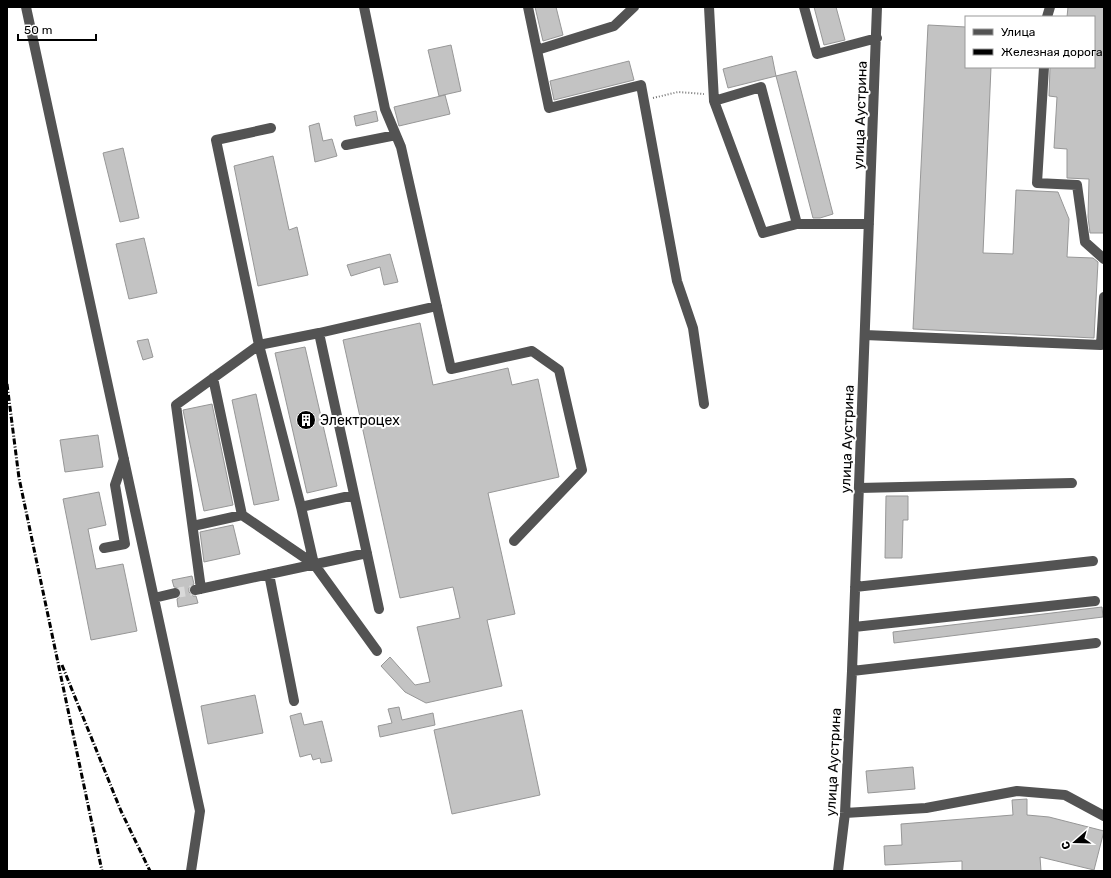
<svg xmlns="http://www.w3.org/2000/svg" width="1111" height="878" font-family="Rubik,sans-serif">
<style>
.building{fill:#c3c3c3;stroke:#979797}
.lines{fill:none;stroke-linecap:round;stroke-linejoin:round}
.minor-tunnel{stroke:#d9d9d9;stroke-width:10;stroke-dasharray:10 5;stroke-linecap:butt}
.path{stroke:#757575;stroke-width:2;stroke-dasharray:1 2;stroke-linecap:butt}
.minor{stroke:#535353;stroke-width:10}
.rail{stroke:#000;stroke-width:3;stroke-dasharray:6 2 1 2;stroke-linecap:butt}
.labels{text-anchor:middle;stroke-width:4;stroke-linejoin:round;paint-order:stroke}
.street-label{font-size:14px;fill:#000;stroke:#fff}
.poi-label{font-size:14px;fill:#000;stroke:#fff;text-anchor:start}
</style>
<rect width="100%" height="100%" fill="#fff"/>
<path class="building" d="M535 7H556L563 35 543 41Z
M814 7H836L845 40 824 45Z
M1068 7H1104V233H1090L1088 217 1089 179 1067 178V149L1054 148 1057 97 1049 96 1050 67H1094V17H1067Z
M928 25 966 27V67H991L983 253 1013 254 1016 190 1058 192 1069 219 1067 257 1093 258 1098 262 1094 338 913 329Z
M451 45 461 91 439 96 428 50Z
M772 56 776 76 728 88 723 69Z
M629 61 634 80 554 100 550 81Z
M796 71 833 214 820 218H813L776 76Z
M445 95 450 114 399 126 394 107Z
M376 111 378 121 356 126 354 116Z
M319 123 323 141 332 139 337 156 315 162 309 126Z
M123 148 139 218 120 222 103 153Z
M273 156 289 230 297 227 308 275 258 286 234 166Z
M144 238 157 293 129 299 116 244Z
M390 254 398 282 384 285 380 267 351 276 347 265Z
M420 323 433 385 508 368 512 385 538 379 559 477 488 493 515 614 487 620 502 686 426 703 405 692 381 666 390 657 415 685 430 682 417 627 460 618 453 587 400 598 343 340Z
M148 339 153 357 143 360 137 341Z
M305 347 337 486 307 493 275 353Z
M256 394 279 500 254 505 232 400Z
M212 404 233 505 204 511 183 410Z
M98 435 103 467 65 472 60 440Z
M99 492 106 525 88 529 96 569 123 564 137 631 91 640 63 499Z
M886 496H908V520H903L902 558H885Z
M233 525 240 554 204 562 200 532Z
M192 576 194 584 189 588V592L193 596H196L198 603 178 607 177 599 180 597 181 592 179 588 174 587 172 580Z
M1102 607 1103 617 894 643 893 632Z
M255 695 263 733 208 744 201 706Z
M399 707 402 720 433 713 435 725 380 737 378 726 392 723 388 709Z
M522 710 540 795 452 814 434 730Z
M301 713 304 725 322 721 332 761 321 763 320 758 313 760 311 754 300 757 290 716Z
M913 767 915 789 868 793 866 771Z
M1027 799V815L1049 817 1104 831 1094 870 1040 857 1041 871H962V861L885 865 884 846 902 845 901 824 1013 815 1012 800Z"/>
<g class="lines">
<path class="minor-tunnel" d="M175 593 195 590"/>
<path class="path" d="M653 98 678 92 704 94"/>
<path class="minor" d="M26 7 200 811 191 871
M364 7 385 109 401 147 451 369 532 351 559 370 582 470 514 541
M528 7 549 108 641 85 677 281 693 328 704 404
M709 7 714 101 763 233 797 224H869
M804 7 817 54 877 38
M1047 17 1050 7
M537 50 614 26 634 7
M1044 67 1037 183 1077 185 1085 242 1104 259
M714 101 761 87 797 224
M271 128 216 140 259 345 319 333
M346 145 396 135
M865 335 1101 345 1104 297
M859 488 1072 483
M301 507 314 564 377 651
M242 515 314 564
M193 526 242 515 213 378
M104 548 125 544 115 485 124 459
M269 574 294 701
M855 587 1093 561
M201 589 176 405 259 345 301 507 354 495
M195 590 367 553
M154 598 175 593
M379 609 319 333 437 306
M854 627 1095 601
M852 671 1096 643
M845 813 926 808 1017 791 1065 795 1104 816
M838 871 845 813 852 671 877 7"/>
<path class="rail" d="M7 384 19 478 102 871
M62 665 121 811 150 871"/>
</g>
<defs>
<symbol id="building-disc" viewBox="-11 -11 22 22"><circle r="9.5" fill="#000" stroke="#fff"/><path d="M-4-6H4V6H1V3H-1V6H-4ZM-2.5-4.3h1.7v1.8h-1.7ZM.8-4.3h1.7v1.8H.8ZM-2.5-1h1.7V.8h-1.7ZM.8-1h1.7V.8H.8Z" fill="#fff"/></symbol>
</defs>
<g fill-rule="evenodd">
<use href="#building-disc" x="295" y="409" width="22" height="22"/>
</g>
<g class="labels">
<g class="street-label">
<text transform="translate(860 115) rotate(-88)" y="5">улица Аустрина</text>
<text transform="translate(847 439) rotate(-88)" y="5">улица Аустрина</text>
<text transform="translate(833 762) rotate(-87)" y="5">улица Аустрина</text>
</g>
<g class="poi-label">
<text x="320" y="425">Электроцех</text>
</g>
</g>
<rect width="1111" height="878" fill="none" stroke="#000000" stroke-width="16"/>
<rect x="965" y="16" width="130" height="52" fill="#ffffff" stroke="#999999"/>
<rect x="973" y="29" width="20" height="6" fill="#535353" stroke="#999999"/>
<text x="1001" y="36" font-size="12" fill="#000000">Улица</text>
<rect x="973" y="49" width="20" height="6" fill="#000000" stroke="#999999"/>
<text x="1001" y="56" font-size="12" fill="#000000">Железная дорога</text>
<g transform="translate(1075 842) rotate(250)" stroke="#ffffff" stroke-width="3" paint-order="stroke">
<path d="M0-3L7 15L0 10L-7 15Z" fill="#000000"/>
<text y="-6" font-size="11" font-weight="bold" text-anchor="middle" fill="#000000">С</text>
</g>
<path d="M18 34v6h78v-6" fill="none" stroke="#000000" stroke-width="2"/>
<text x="24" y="34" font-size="12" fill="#000000" stroke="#ffffff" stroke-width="3" paint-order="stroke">50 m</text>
</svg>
